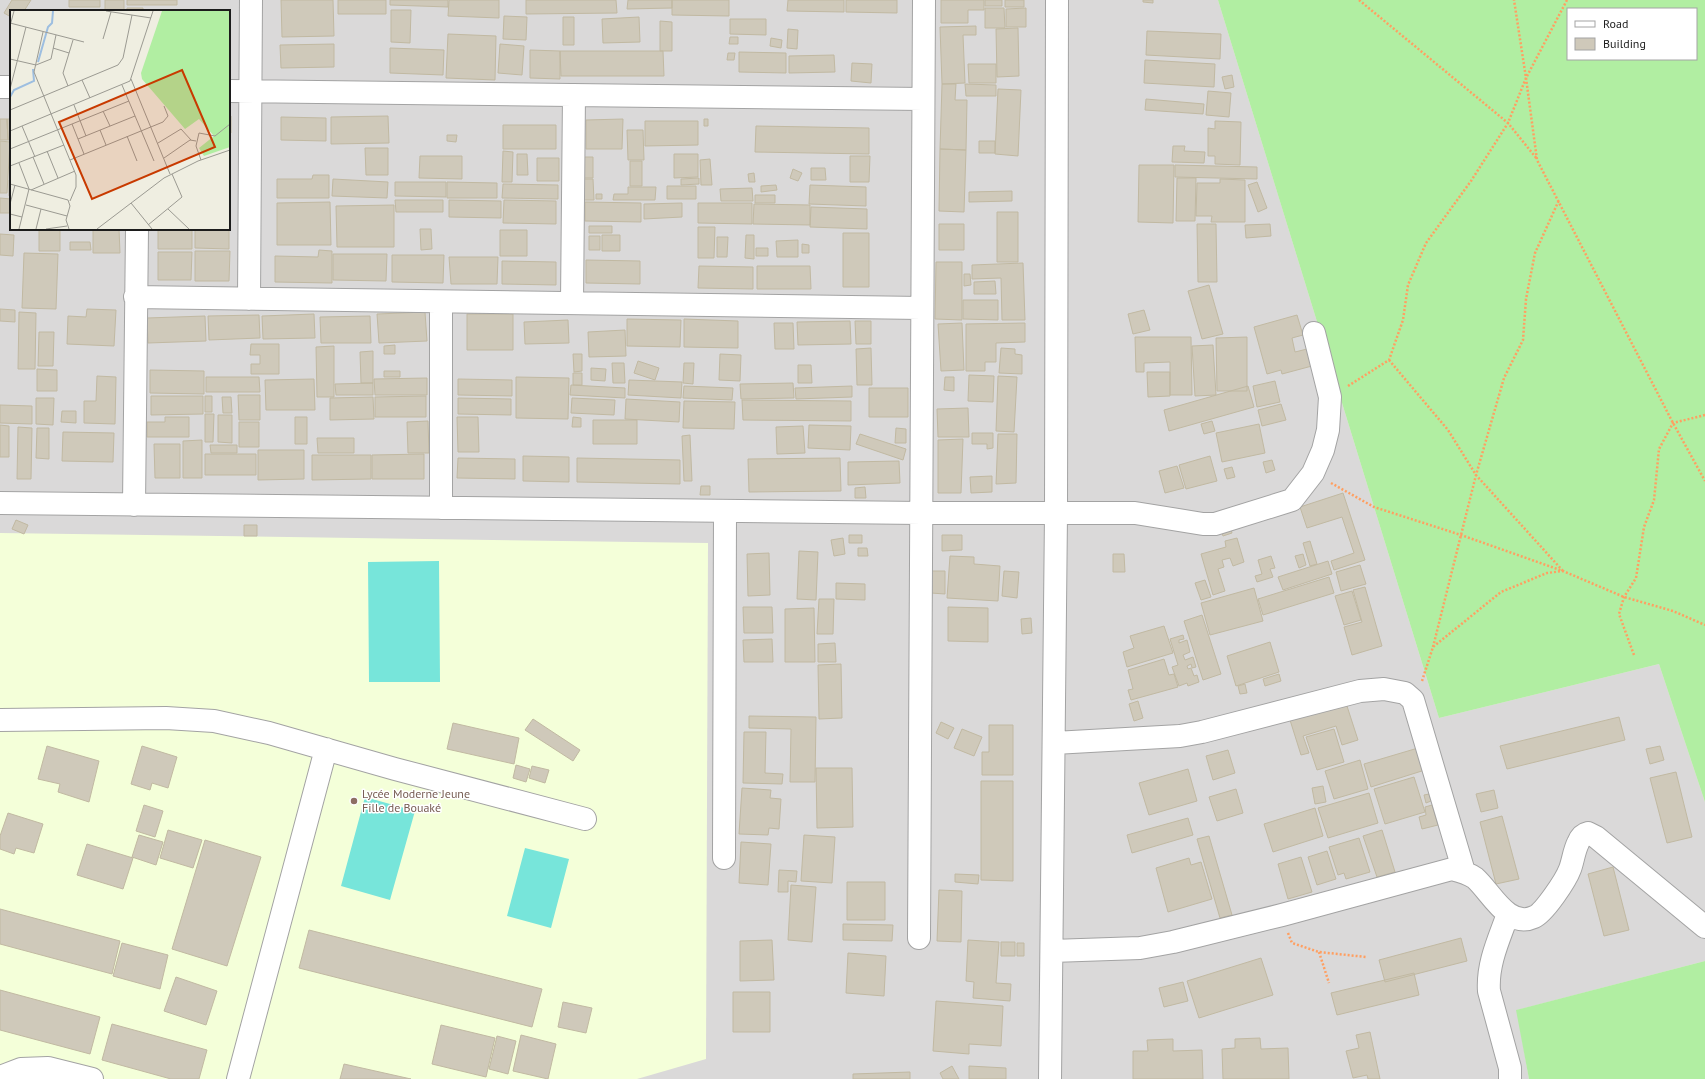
<svg xmlns="http://www.w3.org/2000/svg" width="1705" height="1079" font-family="'PT Sans',sans-serif">
<style>
.residential{fill:#dad9d9;fill-rule:evenodd}
.education{fill:#f4ffd9}
.grass{fill:#b1eea2;fill-rule:evenodd}
.pitch{fill:#77e5da}
.building{fill:#cfc9ba;stroke:#c1b9a2}
.lines{fill:none;stroke-linecap:round;stroke-linejoin:round}
.minor-casing{stroke:#a3a3a3;stroke-width:24}
.path{stroke:#ff9f61;stroke-width:2.5;stroke-dasharray:2 2;stroke-linecap:butt}
.minor{stroke:#fff;stroke-width:22}
.education-dot{fill:#8d6e63;stroke:#fff;stroke-width:1.5}
.labels{text-anchor:middle;stroke-width:3;stroke-linejoin:round;paint-order:stroke}
.education-label{font-size:12px;fill:#785e54;stroke:#fff;text-anchor:start}
.inset-river{fill:none;stroke:#9dbee0;stroke-width:2}
.inset-road{fill:none;stroke:#9b9a92;stroke-width:1}
.view{fill:#c83a00;fill-opacity:0.15;stroke:#c83a00;stroke-width:2}
.inset-edge{fill:none;stroke:#1c1c1c;stroke-width:2}
</style>
<rect width="100%" height="100%" fill="#efeee1"/>
<path class="residential" d="M0 0H1218L1439 718 1659 664 1705 802V961L1517 1010 1529 1079H0ZM11 11H229V229H11Z"/>
<path class="education" d="M0 533 708 543 706 1059 637 1079H0Z"/>
<path class="grass" d="M1218 0H1705V802L1659 664 1439 718ZM1568 9H1696V59H1568Z
M1705 961V1079H1529L1516 1010Z"/>
<path class="pitch" d="M439 561 440 682H369L368 562Z
M365 797 415 811 390 900 341 886Z
M525 848 569 859 551 928 507 916Z"/>
<path class="building" d="M12 0H31L24 11H11V17L4 13Z
M69 0H100V7H69Z
M105 0H124V11H105Z
M127 0H177V5H127Z
M281 0H333L334 36 282 37Z
M338 0H386V14H338Z
M390 0H448V7L390 5Z
M449 0H499V18L448 16Z
M526 0H616L617 13 526 14Z
M628 0H672V8L627 9Z
M672 0H729V16L672 15Z
M788 0H844V12L787 11Z
M846 0H897V13L846 12Z
M941 0H984V10H968V23H941Z
M985 0H1002V6H985Z
M1005 0H1024V7H1005Z
M1143 0H1153V3L1143 2Z
M127 8H143V11H127Z
M985 8H1004L1005 28H985Z
M1026 8V27H1006V9Z
M391 10H411L410 43 391 42Z
M504 16 527 17 526 40 503 39Z
M563 17H574V45H563Z
M639 17 640 42 603 43 602 19Z
M730 19H766V35L730 34Z
M660 21 672 22V51H660Z
M976 26V35H963L965 83 942 84 940 27Z
M1018 28 1019 76 997 77 996 29Z
M788 29 798 30 797 49 787 48Z
M1147 31 1221 34 1220 59 1146 55Z
M448 34 496 36 495 80 446 78Z
M730 37H738V44H729Z
M771 38 782 40 781 48 770 46Z
M334 44V67L281 68 280 45Z
M500 44 524 46 522 75 498 73Z
M390 48 444 50 443 75 390 73Z
M530 50 560 51V79L530 78Z
M560 51H663L664 76H561Z
M739 52 786 53V73L739 72Z
M728 53H735L734 60H727Z
M834 55 835 72 789 73V56Z
M1145 60 1215 64 1214 87 1144 83Z
M852 63 872 64 871 83 851 81Z
M968 64H996V83H969Z
M1232 75 1234 87 1225 89 1222 77Z
M942 84H956L955 100H967L966 150 940 149Z
M965 84 996 85V96H966Z
M998 89 1021 90 1018 156 995 154Z
M1208 91 1231 93 1229 117 1206 115Z
M1146 99 1204 104 1203 114 1145 110Z
M229 116H231V133H229Z
M388 116 389 143 331 144V117Z
M281 117 326 118V141L281 140Z
M0 119H7L8 140H0Z
M7 119H11V140H8Z
M623 119 622 149H586V120Z
M704 119H708V126H704Z
M645 121H698V145L645 146Z
M1215 121 1241 122 1240 165 1215 164V156H1208V128L1215 129Z
M503 125H556V149H503Z
M756 126 869 128V154L755 152Z
M627 130H643L644 160H628Z
M447 135H457L456 142 447 141Z
M0 141 10 142 7 193H0Z
M979 141H995V153H979Z
M1173 146H1185L1184 151 1205 152 1204 163 1172 162Z
M365 148H388V175H366Z
M940 149 966 150 964 212 939 211Z
M503 151 513 152 512 182H502Z
M517 154H527L528 175H517Z
M674 154H698V177L674 178Z
M420 156H462V179L419 178Z
M850 156H870L869 182H850Z
M584 157H593V178H584Z
M537 158H559V181H537Z
M710 159 712 185H701L700 160Z
M630 161H642V186H630Z
M1139 165H1174L1173 223 1138 222Z
M1175 165 1257 167V179L1175 177Z
M811 168H825L826 180H811Z
M793 169 802 173 798 181 790 178Z
M754 173 755 182H749L748 174Z
M313 175H329V198H277V179H312Z
M699 178V184L681 185V179Z
M1177 178H1196L1195 221H1176Z
M333 179 388 182 387 198 332 196Z
M584 179H593L594 200H584Z
M1220 179 1245 180V222H1211L1212 216H1196L1197 183H1220Z
M9 180H11V196H9Z
M395 182H446V197L395 196Z
M447 182 497 183V198H447Z
M1257 182 1267 208 1258 212 1248 185Z
M503 184 558 185V199L502 198Z
M776 185 777 190 761 192V186Z
M810 185 866 187V206L809 204Z
M667 186H696V199H667Z
M628 187H656L655 200H613L614 194H628Z
M752 188 753 201H721L720 189Z
M1012 191V201L969 202V192Z
M596 194H602V199H596Z
M755 195H775V203H755Z
M0 198 11 199V213H0Z
M395 200H443V212H396Z
M449 200 501 201V218L449 217Z
M504 200 556 201V224L503 223Z
M330 202 331 245H277V203Z
M585 202 641 203V222L585 221Z
M682 203V217L644 219V204Z
M698 203H752V224L698 223Z
M754 204 810 205V225L753 224Z
M394 205V247H337L336 206Z
M811 207 867 209V229L810 227Z
M997 212H1018V262H997Z
M939 224H964V250H939Z
M1197 224H1216L1217 282H1198Z
M1270 224 1271 236 1246 238 1245 225Z
M589 226H612V233H589Z
M698 227H715L714 258H698Z
M39 229H60V251H39Z
M93 229H119L120 253H93Z
M158 229H192V249H158Z
M195 229H229V249L195 248Z
M420 229H431L432 249 421 250Z
M500 230H527V256H500Z
M843 233H869V287H843Z
M0 234 14 235 13 256 0 255Z
M602 235H620V251H602Z
M746 235H754V259L745 258Z
M589 236H600V250H589Z
M717 237H728L727 257H717Z
M798 240V257H777L776 241Z
M70 242H90L91 250H70Z
M802 244 809 245V253H802Z
M756 248H768V256H756Z
M319 250 332 251V283L275 282V256L318 257Z
M195 251H230L229 281H195Z
M158 252H192L191 280H158Z
M24 253 58 254 56 309 22 308Z
M333 254H387L386 281 333 280Z
M392 255H444L443 283 392 282Z
M449 257H498L497 284H451Z
M586 260 640 261V284L586 283Z
M502 261 556 262V285L502 284Z
M936 262H962V320L935 319Z
M1023 263 1025 320H1002L1001 278 972 279V265Z
M699 266 753 267V289L698 288Z
M757 266H810L811 289H757Z
M964 274H970L971 285 964 286Z
M995 281 996 294H974V282Z
M1209 285 1223 334 1202 339 1188 291Z
M963 300H998V320L963 319Z
M0 309 15 310V322L0 321Z
M87 309 116 310 114 346 67 344 68 316 86 317Z
M1144 310 1150 330 1133 334 1128 314Z
M19 312 36 313 35 369H18Z
M425 312 427 341 379 343 377 314Z
M314 314 315 338 263 339 262 316Z
M467 314H513V350H467Z
M259 315 260 338 209 340 208 316Z
M1297 315 1303 335 1292 338 1295 352 1307 349 1312 366 1282 374 1281 370 1267 374 1254 327Z
M205 316 206 341 148 343 147 318Z
M370 316 371 343H321L320 317Z
M627 319 681 320 680 347 627 346Z
M684 319 738 321V348L684 347Z
M568 320 569 343 525 344 524 322Z
M850 321 851 344 798 345 797 322Z
M855 321H871V344H856Z
M774 323H793L794 349H775Z
M962 323 964 370 941 371 938 324Z
M1025 323V342L996 343V362H985V371H966V324Z
M625 330 626 356 589 357 588 332Z
M39 332H54L53 366H38Z
M1135 337H1191L1192 395H1170V362L1144 363V372H1136Z
M1247 337V391H1217L1216 338Z
M251 344H279V374H251V364H260V355H250Z
M395 345V354H384V346Z
M1213 345 1216 395 1195 396 1192 346Z
M334 346V397H317L316 347Z
M871 348 872 385H857L856 349Z
M1001 348 1015 349V354L1022 355V374L999 373Z
M373 351V383H361L360 352Z
M573 354H582V371L574 372Z
M720 354 741 355 740 381 719 380Z
M638 361 659 368 655 380 634 373Z
M612 363H624L625 383H613Z
M684 363H694L693 384 683 383Z
M798 365H811L812 383H798Z
M591 368 606 369 605 381 591 380Z
M37 369 57 370V391H37Z
M150 370 204 371V394L150 393Z
M384 371H400V377H384Z
M1147 372H1170V396L1148 397Z
M573 373H582V385H573Z
M969 375 994 376 993 402 968 401Z
M97 376 116 377 115 424 84 423V401H96Z
M998 376 1017 377 1014 432 996 431Z
M206 377H259L260 392H206Z
M516 377 569 378 568 419 516 418Z
M945 377H954V391L944 390Z
M427 378V395H375L374 379Z
M314 379 315 410H266L265 380Z
M458 379 512 380V396L458 395Z
M629 380 682 382 681 398 628 395Z
M1275 381 1280 402 1257 407 1253 386Z
M373 383V395H336L335 384Z
M793 383 794 398 741 399 740 384Z
M571 385 625 388V398L570 395Z
M684 386 733 388 732 400 683 398Z
M852 386V397L796 399 795 388Z
M1248 386 1254 407 1169 431 1164 410Z
M869 388H908V417H869Z
M238 395H260V420H239Z
M151 396H203V414L151 415Z
M205 396H212V412H205Z
M426 396V417H375V397Z
M222 397H231L232 413H223Z
M373 397 374 419 330 420V398Z
M36 398H54L53 425 36 424Z
M458 398 511 399V415L458 414Z
M572 398 615 400 614 415 571 413Z
M626 399 680 402 679 422 625 419Z
M742 400 851 401V421L743 420Z
M684 401 735 402 734 429 683 428Z
M1281 404 1286 420 1262 426 1258 410Z
M0 405 32 406V424L0 423Z
M968 408 969 437H938L937 409Z
M62 411H76V423L61 422Z
M205 414H214L213 442H205Z
M218 415H232V443L218 442Z
M165 417H189V437H147V422H165Z
M295 417H307V444H295Z
M457 417H478L479 452H458Z
M573 417 581 418V427H572Z
M593 420H637V444H593Z
M428 421 429 453H408L407 422Z
M1212 421 1215 431 1204 434 1201 424Z
M239 422H259V447H239Z
M1259 424 1265 453 1222 462 1216 433Z
M0 425 9 426V457H0Z
M809 425 851 426 850 450 808 448Z
M803 426 805 453 777 454 776 427Z
M18 427 32 428 31 479H17Z
M37 428H49V459L36 458Z
M896 428 906 429V443H895Z
M63 432 114 433 113 462 62 461Z
M972 433H993V448L987 449V444H972Z
M860 434 906 449 903 460 856 444Z
M998 434H1017L1016 483 996 484Z
M690 435 692 481H684L682 436Z
M317 438H354V453H318Z
M963 439 961 493H938V440Z
M202 440V478H183V441Z
M154 444H180V478H155Z
M210 445H237V453H211Z
M258 450H304V479L258 480Z
M205 454H256V475H205Z
M424 454V479H372V455Z
M312 455H371V479L312 480Z
M523 456 569 457V482L523 481Z
M1210 456 1217 481 1186 489 1179 465Z
M458 458 515 459V479L457 478Z
M577 458 680 460V484L577 482Z
M840 458 841 491 749 492 748 459Z
M1272 460 1275 470 1266 473 1263 462Z
M899 461 900 483 848 485V462Z
M1177 466 1184 488 1165 493 1159 471Z
M1232 467 1235 477 1227 479 1224 469Z
M992 476V492L971 493 970 477Z
M701 486H710V495H700Z
M865 487 866 498H855V488Z
M1343 493 1365 560 1334 570 1331 561 1354 553 1342 517 1307 528 1300 507Z
M16 520 28 525 24 534 12 529Z
M244 525H257V536H244Z
M1230 525 1232 533 1223 536 1220 528Z
M849 535H862V543H849Z
M942 535H962V550L942 551Z
M843 538 845 554 834 556 831 540Z
M1237 538 1244 562 1233 566 1230 558 1222 560 1224 567 1218 569 1225 591 1213 595 1201 554 1226 547 1225 541Z
M1310 541 1317 564 1310 566 1303 543Z
M858 548H867L868 556H858Z
M799 551 818 552 816 600 797 599Z
M769 553 770 595 748 596 747 554Z
M1113 554H1124L1125 572H1113Z
M1303 554 1306 565 1299 568 1295 556Z
M950 556 974 557V564L1000 566 998 601 947 598Z
M1271 556 1275 568 1270 569 1273 577 1257 582 1255 576 1262 574 1258 560Z
M1328 561 1332 574 1283 590 1278 577Z
M1360 565 1366 584 1341 591 1336 572Z
M931 571H945V594L931 593Z
M1004 571 1019 572 1017 598 1002 596Z
M1329 577 1334 593 1263 615 1258 599Z
M1205 580 1211 597 1201 600 1195 583Z
M836 583 865 584V600L836 599Z
M1365 587 1382 646 1352 655 1344 627 1362 622 1353 590Z
M1254 588 1263 621 1210 635 1201 603Z
M1352 591 1361 620 1344 625 1335 596Z
M819 599H834L833 634H817Z
M743 607H772L773 633H744Z
M948 607 988 608V642L948 641Z
M814 608 815 662H785V609Z
M1202 615 1221 674 1203 680 1184 621Z
M1031 618 1032 633 1022 634 1021 619Z
M1164 626 1173 653 1127 667 1123 652 1134 648 1130 636Z
M1183 635 1184 639 1179 640V643L1187 640 1190 652 1183 655 1185 660 1193 657 1196 667 1192 668 1191 664 1187 666 1188 669 1191 668 1194 676 1197 675 1199 682 1188 686 1187 683 1179 686 1172 667 1178 665 1170 639Z
M772 639 773 662H744L743 640Z
M1270 642 1279 672 1236 686 1227 656Z
M835 643 836 662H818V644Z
M1164 659 1169 675 1174 674 1178 687 1131 700 1128 690 1133 689 1128 670Z
M841 664 842 718 819 719 818 665Z
M1279 674 1281 681 1265 686 1263 679Z
M1245 684 1247 693 1240 694 1238 686Z
M1138 701 1143 718 1134 721 1129 704Z
M1346 703 1358 740 1342 745 1336 726 1303 736 1309 753 1301 755 1290 720Z
M749 716 816 717 815 782H790L791 729 749 728Z
M1619 717 1625 740 1507 769 1500 746Z
M533 719 580 750 573 761 525 730Z
M941 722 954 728 948 739 936 733Z
M453 723 519 738 514 764 447 749Z
M989 725H1013V775H982V752H989Z
M962 729 982 737 974 756 954 748Z
M1334 729 1344 762 1317 770 1306 737Z
M744 732H766L765 773 783 774 782 784 743 783Z
M47 746 99 761 89 802 58 792 60 784 38 779Z
M142 746 177 757 168 788 152 783 150 790 131 784Z
M1660 746 1664 760 1650 764 1646 749Z
M1418 748 1425 770 1371 787 1364 764Z
M1228 750 1235 773 1213 780 1206 756Z
M1360 760 1368 789 1334 799 1325 771Z
M516 765 530 769 526 782 513 778Z
M532 766 549 770 545 783 529 778Z
M816 768H852L853 827 817 828Z
M1188 769 1197 801 1149 815 1139 783Z
M1676 772 1692 837 1667 843 1650 778Z
M1414 777 1425 812 1385 824 1374 789Z
M981 781H1013V881L981 880Z
M1323 786 1326 802 1315 804 1312 788Z
M742 788 771 790 770 798 781 799 779 829 769 828 768 835 739 834Z
M1236 789 1243 813 1217 821 1209 797Z
M1494 790 1498 808 1481 812 1476 794Z
M1369 793 1378 823 1328 838 1318 808Z
M1429 794 1431 801 1426 803 1424 795Z
M144 805 163 811 155 837 136 831Z
M1432 805 1438 825 1422 829 1419 817 1426 815 1425 807Z
M1315 808 1323 836 1273 852 1264 824Z
M8 813 43 824 34 853 16 848 14 854 0 849V836Z
M1502 816 1519 879 1496 884 1480 822Z
M1188 818 1193 835 1132 853 1127 835Z
M168 830 202 840 193 868 160 858Z
M1382 830 1395 872 1377 877 1363 836Z
M139 835 163 842 156 865 132 857Z
M804 835 835 837 832 883 801 881Z
M1209 836 1232 915 1220 918 1197 839Z
M1359 838 1370 872 1346 879 1344 873 1338 875 1329 847Z
M205 840 261 857 227 966 172 949Z
M741 842 771 844 768 885 739 883Z
M87 844 133 858 123 889 77 875Z
M1327 851 1336 879 1317 885 1308 857Z
M1301 857 1312 892 1288 899 1278 864Z
M1189 858 1191 865 1201 862 1212 899 1168 912 1156 868Z
M1613 867 1629 930 1604 936 1588 874Z
M779 870 797 871 796 882 788 881V892H778Z
M955 874 979 875 978 884 955 882Z
M847 882H885V920H847Z
M791 885 816 887 812 942 788 940Z
M939 890 962 891 961 942 937 941Z
M0 909 120 941 112 974 0 944Z
M843 924 893 925 892 941 843 940Z
M309 930 542 989 532 1027 299 968Z
M1461 938 1467 961 1385 982 1379 960Z
M772 940 774 980 740 981V941Z
M968 940 999 942 996 983 1011 984 1010 1001 973 998 974 982 966 981Z
M1001 942H1015V956H1001Z
M122 943 168 955 160 989 113 976Z
M1017 943H1024V956H1017Z
M848 953 886 956 884 996 846 993Z
M1261 958 1273 995 1199 1018 1187 981Z
M1414 973 1419 995 1337 1015 1331 993Z
M176 977 217 991 206 1025 164 1011Z
M1183 982 1188 1001 1164 1007 1159 988Z
M0 990 100 1017 90 1054 0 1030Z
M733 992H770V1032H733Z
M936 1001 1003 1006 1001 1046 969 1044V1054L933 1051Z
M563 1002 592 1008 586 1033 558 1027Z
M112 1024 207 1050 199 1079H171L102 1060Z
M441 1025 495 1038 486 1077 432 1064Z
M1370 1032 1380 1079H1368L1367 1075 1353 1078 1346 1051 1359 1048 1356 1035Z
M521 1035 556 1044 548 1079 513 1071Z
M497 1036 516 1041 508 1074 489 1069Z
M1260 1038 1261 1049 1288 1048 1289 1079H1223L1222 1049 1235 1048V1039Z
M1173 1039V1051L1202 1050 1203 1079H1133V1051H1148L1147 1040Z
M344 1064 411 1079H340Z
M952 1066 959 1079H943L940 1073Z
M969 1066 1006 1068V1079H969Z
M910 1072V1079H853V1074Z"/>
<g class="lines">
<defs>
<path id="minor" d="M0 87H11
M229 91 923 99
M135 297 921 308
M249 299 251 0
M572 302 574 95
M0 503 921 513H1135L1203 524H1215L1292 500 1313 473 1323 450 1328 430 1330 397 1314 333
M134 505 137 229
M441 508V302
M0 720 166 718 214 721 269 733 395 769 585 819
M1054 743 1180 736 1202 732 1360 691 1384 689 1405 693 1413 700 1464 872
M724 858 725 511
M1508 914C1499 939 1487 964 1489 991L1510 1068V1079
M919 938 924 0
M1052 951 1140 948 1173 942 1282 915 1452 869C1460 871 1468 873 1475 878 1491 892 1508 929 1534 917 1544 913 1566 880 1570 869 1573 861 1574 851 1578 843 1580 838 1583 834 1588 833L1596 837 1705 927
M0 1077 21 1069 48 1068 92 1079
M238 1079 326 749
M1050 1079 1056 514 1057 0"/>
</defs>
<use href="#minor" class="minor-casing"/>
<path class="path" d="M1359 0 1508 123 1537 159
M1567 0 1526 78 1537 160 1673 423 1705 481
M1389 360 1448 430 1476 475 1563 571
M1348 386 1389 360 1403 320 1408 285 1426 243 1471 181 1508 123 1526 78 1514 0
M1331 483 1374 507 1461 535 1563 571 1624 597 1673 611 1705 625
M1433 647 1476 475 1504 378 1523 340 1526 299 1535 253 1559 200
M1634 655 1619 614 1624 597 1636 578 1644 527 1654 500 1659 449 1673 423 1705 415
M1422 681 1433 647 1501 592 1547 573 1563 571
M1288 933 1292 943 1319 952 1366 957
M1319 952 1329 983"/>
<use href="#minor" class="minor"/>
</g>
<circle class="education-dot" cx="354" cy="801" r="4"/>
<g class="labels">
<g class="education-label">
<text x="362" y="798">Lycée Moderne Jeune<tspan x="362" dy="14">Fille de Bouaké</tspan></text>
</g>
</g>
<g transform="translate(10 10)">
<rect width="220" height="220" fill="#efeee1"/>
<path d="M152 1H220V137L194 146 189 138 204 126 189 109 175 119 132 69 131 63Z" fill="#b1eea2"/>
<path class="inset-river" d="M28 52 38 17 42 13 43 1M0 87 4 80 24 71 23 59"/>
<path class="inset-road" d="M96 1 141 8M0 13 74 32M0 16 4 1M33 22 24 62 66 165V177L60 191M93 29 101 2M43 38 59 43M0 49 26 55 41 49 46 25M121 69 160 164M72 70 80 88M112 75 144 151M58 76 53 63 63 30M0 79 16 17M64 95 76 126M0 100 108 55 113 48 122 5M93 101 100 116M62 114 74 144M12 116 25 147M90 120 96 135M0 121 120 71 143 1M117 126 127 151M68 129 125 106M148 133 171 119 181 130M0 139 119 91M37 141 48 168M23 147 34 174M154 148 180 130 186 131M60 150 153 112 158 106 154 96M191 150 186 136 189 123 205 126 220 114M0 156 54 135M0 174 58 190 60 196 56 210 59 219M21 180 65 161M121 193 142 219M0 194 5 175M16 195 57 206M158 199 179 219M0 204 12 207M138 215 172 187 162 164M9 219 19 179 9 153M26 219 31 199M36 219 57 216M87 219 154 168 188 151 220 140"/>
<path class="view" d="M172 60 205 137 82 189 49 112Z"/>
<rect width="220" height="220" class="inset-edge"/>
</g>
<rect x="1567" y="8" width="130" height="52" fill="#ffffff" stroke="#a4a4a4"/>
<rect x="1575" y="21" width="20" height="6" fill="#ffffff" stroke="#a4a4a4"/>
<text x="1603" y="28" font-size="12" fill="#1c1c1c">Road</text>
<rect x="1575" y="38" width="20" height="12" fill="#cfc9ba" stroke="#a4a4a4"/>
<text x="1603" y="48" font-size="12" fill="#1c1c1c">Building</text>
</svg>
